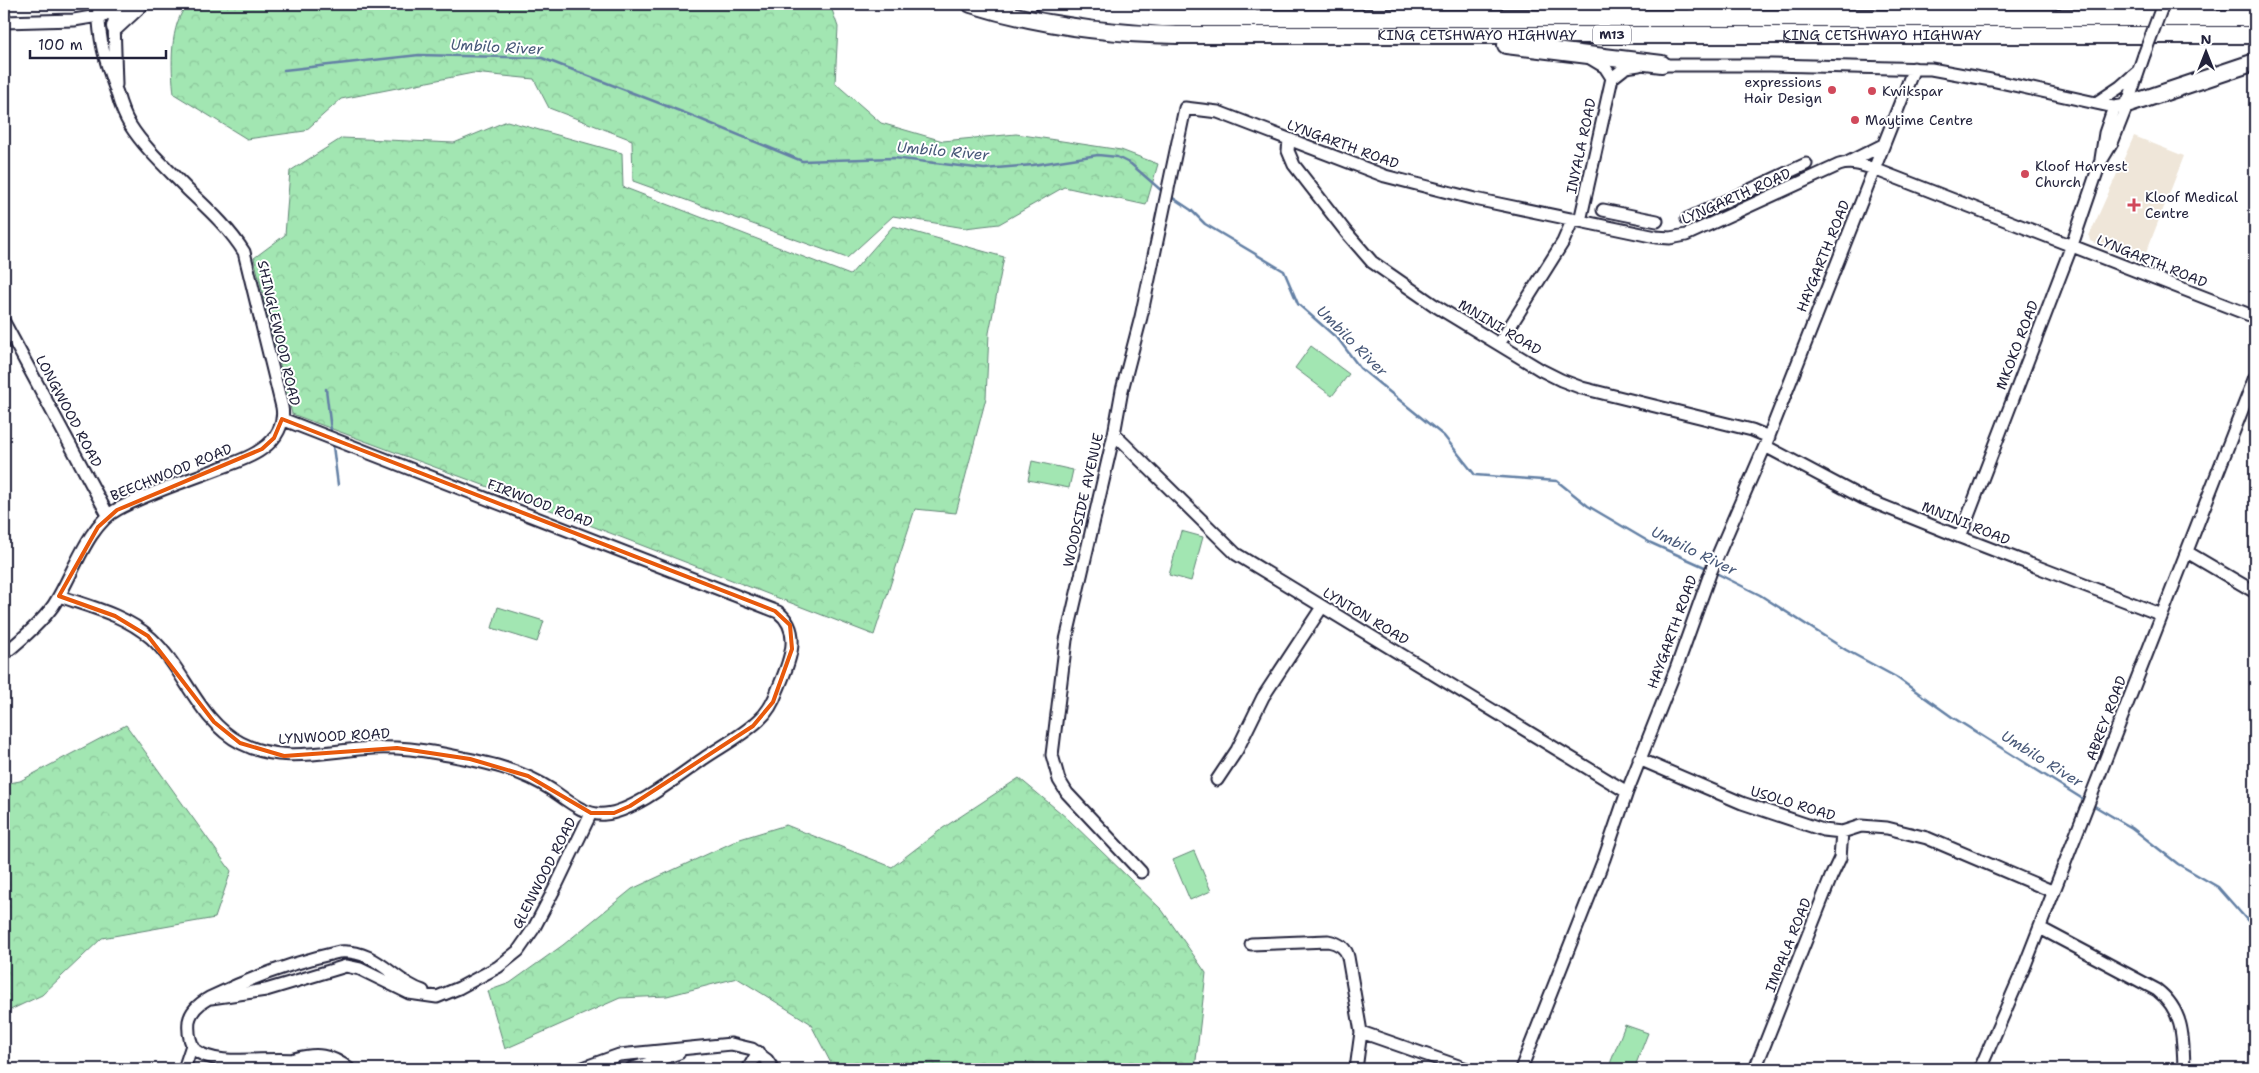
<svg xmlns="http://www.w3.org/2000/svg" width="2259" height="1073" font-family="'Shantell Sans',sans-serif">
<style>
.built{fill:#efe6d9}
.forest{fill:url(#forest-crowns);stroke:#628476}
.pitch{fill:#a2e6b2;stroke:#628476}
.lines{fill:none;stroke-linecap:round;stroke-linejoin:round}
.stream{stroke:#6480a5;stroke-width:2.5}
.minor-casing{stroke:#22223b;stroke-width:15}
.highway-casing{stroke:#22223b;stroke-width:20}
.minor{stroke:#fff;stroke-width:11}
.highway{stroke:#fff;stroke-width:16}
.minor-bridge-casing{stroke:#22223b;stroke-width:15;stroke-linecap:butt}
.minor-bridge{stroke:#fff;stroke-width:11}
.marked{fill:none;stroke:#e8590c;stroke-width:4;stroke-linejoin:round}
.poi-dot{fill:#d1495b;stroke:#fff;stroke-width:2}
.labels{text-anchor:middle;stroke-width:4;stroke-linejoin:round;paint-order:stroke}
.shield{fill:#fff;stroke:#646476;stroke-width:1}
.shield-label{font-size:12px;font-weight:bold;fill:#22223b}
.street-label{font-size:14px;fill:#22223b;stroke:#fff}
.poi-label{font-size:14px;fill:#22223b;stroke:#fff;text-anchor:start}
.water-label{font-size:15px;font-style:italic;fill:#485979;stroke:#fff}
</style>
<defs>
<pattern id="forest-crowns" width="20" height="18" patternUnits="userSpaceOnUse" patternTransform="scale(1.25)"><rect width="20" height="18" fill="#a2e6b2"/><path d="M2 6a3 3 0 1 1 6 0M12 15a3 3 0 1 1 6 0" fill="none" stroke="#8bc59a"/></pattern>
</defs>
<rect width="100%" height="100%" fill="#fff"/>
<filter id="ink" filterUnits="userSpaceOnUse"><feTurbulence type="fractalNoise" baseFrequency=".02" numOctaves="2"/><feDisplacementMap in="SourceGraphic" scale="10" xChannelSelector="R" yChannelSelector="G"/><feConvolveMatrix kernelMatrix="1 2 1 2 8 2 1 2 1" color-interpolation-filters="sRGB"/></filter>
<g filter="url(#ink)">
<path class="built" d="M2134 136 2184 156 2142 263 2090 241 2089 236Z"/>
<path class="forest" d="M188 4H830L838 27 835 83 881 123 943 141 1016 134 1121 150 1158 164 1146 205 1064 187 999 224 965 228 893 216 847 258 633 181 632 140 549 108 534 79 473 73 341 99 305 131 247 139 174 94C171 68 169 24 188 4Z
M507 121 622 153 623 187 850 275 893 226 1004 257 989 333 986 398 956 513 915 509 874 635 553 511 292 414 254 258 285 235 290 171 342 138 454 143Z
M126 725 231 871 215 918 102 938 42 995 4 1013V784L20 781Z
M1019 778 1067 818 1162 910 1206 973 1195 1069H834L810 1023 737 978 667 996 620 998 505 1049 488 991 510 983 563 945 632 889 740 839 786 825 892 867 943 828Z"/>
<path class="pitch" d="M1311 346 1349 374 1332 396 1295 368Z
M1032 461 1073 470 1069 488 1028 480Z
M1181 531 1203 537 1191 581 1169 575Z
M498 607 544 621 537 642 492 628Z
M1194 851 1211 891 1190 900 1173 860Z
M1625 1025 1648 1033 1634 1069H1608Z"/>
<g class="lines">
<path class="stream" d="M284 70 419 55 542 58 690 115 802 161 894 158 984 169 1033 165 1098 155 1117 157 1131 164 1163 192
M1170 196 1191 210 1205 224 1284 271 1298 304 1339 340 1360 368 1444 436 1475 475 1557 481 1588 506 1651 543 1709 569
M326 389 331 430
M333 446 338 485
M1714 572 1760 595 1846 650 1896 677 1952 717 2086 801
M2091 804 2132 828 2178 864 2218 887 2255 929"/>
<defs>
<path id="minor" d="M114 21 116 85
M4 22 74 20 104 15
M1590 58 1605 67 1612 78
M1655 65H1771L1931 69 1991 80 2114 107 2127 105
M2096 103 2120 87 2138 71
M1289 140 1288 151 1294 165 1346 232 1372 262 1434 305 1541 370 1561 380 1582 388 1752 430 1769 437
M2101 159 2105 133 2114 107
M1847 163 1883 145
M1603 210 1657 221
M1687 219 1806 164
M1580 221 1612 78 1626 67 1639 65
M4 322 108 515
M1499 344 1563 242 1573 219
M1114 434 1236 554 1627 792
M1765 446 1863 498 1960 537 2162 615
M1960 537 2072 245 2100 163 2112 143 2127 105 2144 55
M2187 552 2255 592
M59 596C91 607 125 615 151 638 185 669 198 721 241 743 283 765 329 750 373 748 395 747 416 749 438 753 478 761 517 767 552 790 568 801 585 816 605 814 634 812 681 774 706 757 724 745 743 735 759 720 769 711 774 701 778 689 788 665 804 632 778 612L282 419
M4 654C21 640 40 624 53 606 72 578 87 525 118 509 150 492 187 481 220 468 234 463 250 458 262 449 276 440 285 424 282 407L244 252C229 228 209 210 188 190 168 169 145 149 130 125 124 115 120 104 117 93 106 64 97 35 99 4
M1639 759 1742 803 1823 830 1842 832 1861 826 1887 828 1927 838 2054 892
M1217 780 1237 750 1263 697 1322 607
M1141 872 1067 793 1059 780 1052 755 1066 640 1114 434 1122 390 1141 317 1185 108 1218 112 1385 176 1475 199 1656 237 1670 238 1686 235 1839 165C1851 161 1862 165 1874 169L2255 317
M2040 928 2157 990C2184 1011 2183 1038 2184 1069
M1251 944 1328 941C1338 943 1346 947 1348 957L1361 1032 1356 1069
M211 998 266 990 346 966 360 969 409 993 437 997 459 988 498 967 518 951 534 928 556 886 591 813
M1361 1032 1467 1069
M294 1059C316 1053 331 1054 349 1069
M184 1069 192 1045
M329 1069C293 1047 224 1073 195 1050 189 1041 188 1031 189 1021 191 1011 200 1003 209 998 250 978 294 962 339 952 377 949 392 981 423 991
M580 1069 619 1055 731 1044 752 1049 767 1060 773 1069
M631 1069 679 1053
M748 1069 758 1052
M1521 1069 1604 859 1627 792 1676 669 1711 571 1765 446 1914 68
M1755 1069 1831 877 1840 858 1842 832
M1980 1069 2025 965 2255 377"/>
<g id="highway">
<path id="s1" d="M971 4C1038 25 1107 34 1177 35H2255"/>
<path d="M1044 4 1096 12 1163 18H2255"/>
<path d="M1697 8 1750 4"/>
<path d="M112 12 134 4"/>
<path d="M115 27 140 4"/>
<path d="M1506 45 1662 64"/>
<path d="M2127 105 2255 62"/>
</g>
</defs>
<use href="#minor" class="minor-casing"/>
<use href="#highway" class="highway-casing"/>
<use href="#minor" class="minor"/>
<use href="#highway" class="highway"/>
<defs>
<path id="minor-bridge" d="M2144 55 2163 4"/>
</defs>
<use href="#minor-bridge" class="minor-bridge-casing"/>
<use href="#minor-bridge" class="minor-bridge"/>
</g>
</g>
<path class="marked" d="M282 419 775 611 790 625 792 649 773 702 753 726 630 806 614 813H591L528 776 470 759 397 748 284 756 240 743 214 722 148 636 115 616 59 596 98 527 117 510 262 449 274 438Z"/>
<g class="poi-dot">
<circle cx="1832" cy="90" r="5"/>
<circle cx="1872" cy="91" r="5"/>
<circle cx="1855" cy="120" r="5"/>
<circle cx="2025" cy="174" r="5"/>
<path d="M2131.5 197.5h5v5h5v5h-5v5h-5v-5h-5v-5h5z"/>
</g>
<g class="labels">
<rect class="shield" x="1593" y="25.5" width="38" height="19" rx="4"/>
<g class="shield-label">
<text x="1612" y="39">M13</text>
</g>
<g class="street-label">
<text dy="5" stroke="none"><textPath href="#s1" startOffset="509">KING CETSHWAYO HIGHWAY</textPath></text>
<text dy="5" stroke="none"><textPath href="#s1" startOffset="914">KING CETSHWAYO HIGHWAY</textPath></text>
<text transform="translate(1343 144) rotate(20)" y="5">LYNGARTH ROAD</text>
<text transform="translate(1581 146) rotate(-78)" y="5">INYALA ROAD</text>
<text transform="translate(1736 196) rotate(-24)" y="5">LYNGARTH ROAD</text>
<text transform="translate(1823 256) rotate(-68)" y="5">HAYGARTH ROAD</text>
<text transform="translate(2152 261) rotate(22)" y="5">LYNGARTH ROAD</text>
<text transform="translate(1500 327) rotate(31)" y="5">MNINI ROAD</text>
<text transform="translate(279 333) rotate(77)" y="5">SHINGLEWOOD ROAD</text>
<text transform="translate(2017 345) rotate(-69)" y="5">MKOKO ROAD</text>
<text transform="translate(69 411) rotate(62)" y="5">LONGWOOD ROAD</text>
<text transform="translate(171 472) rotate(-22)" y="5">BEECHWOOD ROAD</text>
<text transform="translate(1083 500) rotate(-77)" y="5">WOODSIDE AVENUE</text>
<text transform="translate(540 503) rotate(21)" y="5">FIRWOOD ROAD</text>
<text transform="translate(1966 523) rotate(22)" y="5">MNINI ROAD</text>
<text transform="translate(1366 616) rotate(31)" y="5">LYNTON ROAD</text>
<text transform="translate(1672 632) rotate(-70)" y="5">HAYGARTH ROAD</text>
<text transform="translate(2106 718) rotate(-69)" y="5">ABREY ROAD</text>
<text transform="translate(334 736) rotate(-3)" y="5">LYNWOOD ROAD</text>
<text transform="translate(1793 803) rotate(17)" y="5">USOLO ROAD</text>
<text transform="translate(544 873) rotate(-63)" y="5">GLENWOOD ROAD</text>
<text transform="translate(1788 945) rotate(-68)" y="5">IMPALA ROAD</text>
</g>
<g class="poi-label">
<text x="1822" y="87" text-anchor="end">expressions<tspan x="1822" dy="16">Hair Design</tspan></text>
<text x="1882" y="96">Kwikspar</text>
<text x="1865" y="125">Maytime Centre</text>
<text x="2035" y="171">Kloof Harvest<tspan x="2035" dy="16">Church</tspan></text>
<text x="2145" y="202">Kloof Medical<tspan x="2145" dy="16">Centre</tspan></text>
</g>
<g class="water-label">
<text transform="translate(497 47) rotate(3)" y="5">Umbilo River</text>
<text transform="translate(943 151) rotate(5)" y="5">Umbilo River</text>
<text transform="translate(1352 341) rotate(45)" y="5">Umbilo River</text>
<text transform="translate(1694 551) rotate(26)" y="5">Umbilo River</text>
<text transform="translate(2042 759) rotate(32)" y="5">Umbilo River</text>
</g>
</g>
<rect width="2259" height="1073" fill="none" stroke="#fff" stroke-width="20"/>
<rect x="10" y="10" width="2239" height="1053" fill="none" stroke="#22223b" stroke-width="2" filter="url(#ink)"/>
<g transform="translate(2206 52)" stroke="#ffffff" stroke-width="4" paint-order="stroke">
<path d="M0-4L9 19L0 12L-9 19Z" fill="#22223b"/>
<text y="-8" font-size="14" font-weight="bold" text-anchor="middle" fill="#22223b">N</text>
</g>
<path d="M30 50v8h136v-8" fill="none" stroke="#22223b" stroke-width="2.5"/>
<text x="38" y="50" font-size="15" fill="#22223b" stroke="#ffffff" stroke-width="4" paint-order="stroke">100 m</text>
</svg>
